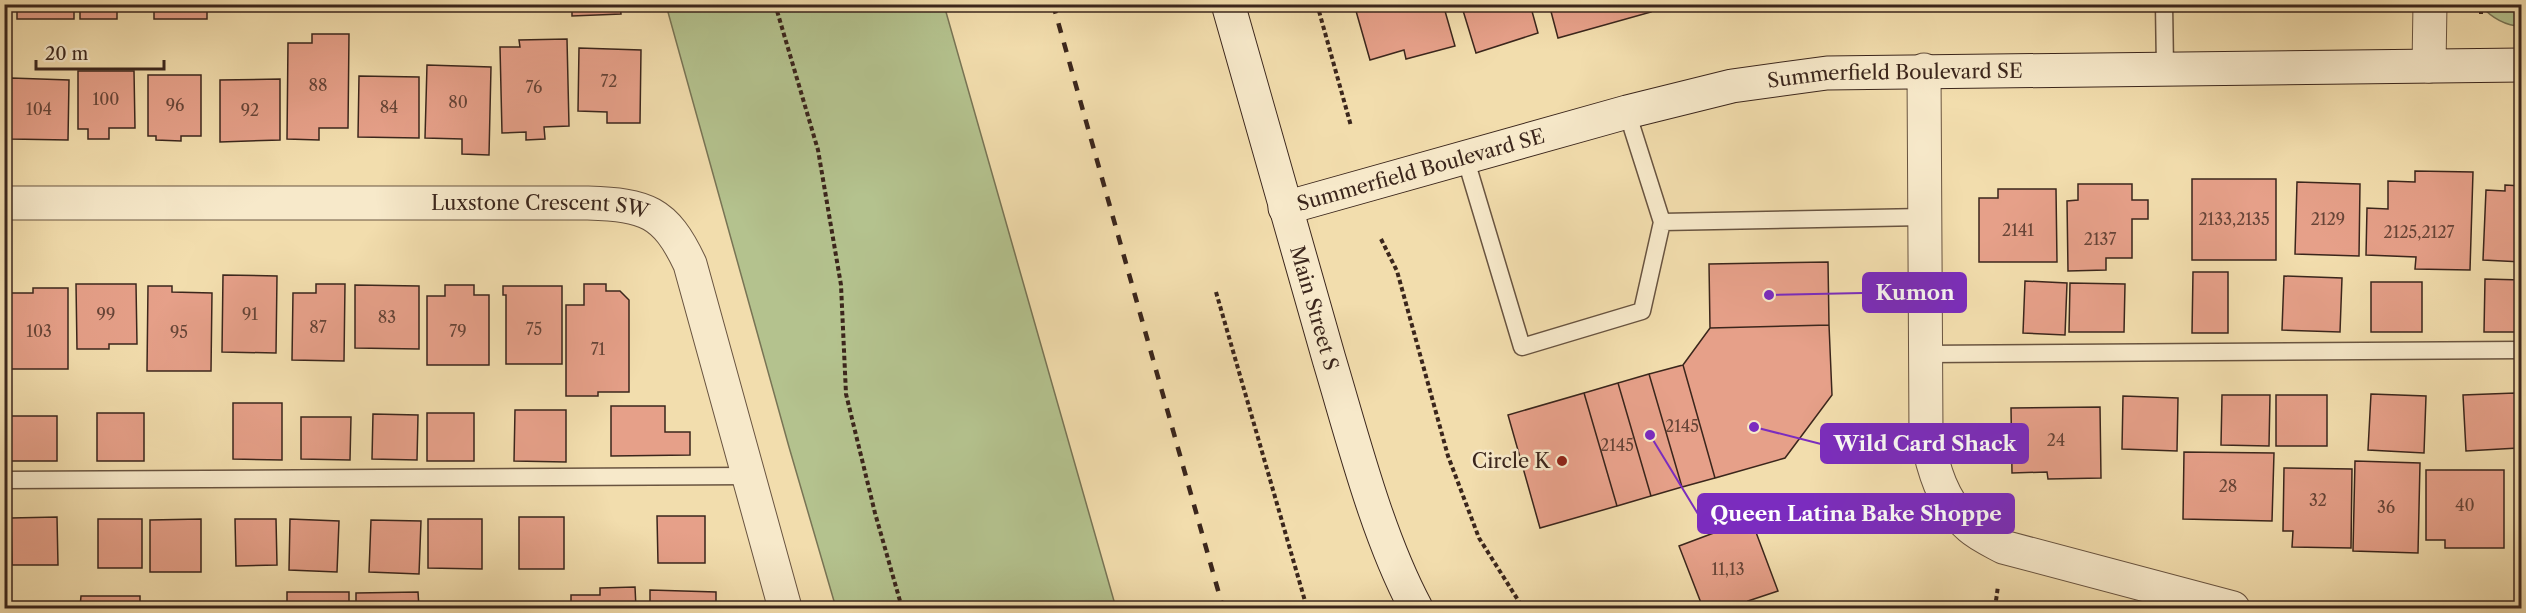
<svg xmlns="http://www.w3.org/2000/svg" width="2526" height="613" font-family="'Libre Caslon Text',serif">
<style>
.green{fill:#b4c28e;stroke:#787455;stroke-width:1.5}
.building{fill:#e6a089;stroke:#3b261c;stroke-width:1.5}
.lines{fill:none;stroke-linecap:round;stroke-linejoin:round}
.lane-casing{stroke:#695440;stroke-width:19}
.street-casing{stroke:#695440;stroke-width:35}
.secondary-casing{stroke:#3b261c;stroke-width:35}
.path{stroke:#3b261c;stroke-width:4;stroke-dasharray:4.5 3;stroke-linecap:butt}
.lane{stroke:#f7e9ca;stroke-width:16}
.street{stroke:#f7e9ca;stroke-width:33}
.secondary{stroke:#f7e9ca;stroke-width:33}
.rail{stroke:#3b261c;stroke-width:4.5;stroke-dasharray:10 10;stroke-linecap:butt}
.poi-dot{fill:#8f2418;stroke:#f7e9ca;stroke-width:2}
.labels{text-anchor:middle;stroke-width:5;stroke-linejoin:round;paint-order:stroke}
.number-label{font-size:16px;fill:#664437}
.street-label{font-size:20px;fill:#3b261c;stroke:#f7e9ca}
.poi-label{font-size:20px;fill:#3b261c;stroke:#f7e9ca;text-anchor:end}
.leader{fill:none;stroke:#7b2cbf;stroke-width:2}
.callout-dot{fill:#7b2cbf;stroke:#f7e9ca;stroke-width:2}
.callout{fill:#7b2cbf;stroke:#7b2cbf;stroke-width:2}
.callout-label{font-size:21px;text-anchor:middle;font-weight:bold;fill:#fff}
</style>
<rect width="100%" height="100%" fill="#f2ddad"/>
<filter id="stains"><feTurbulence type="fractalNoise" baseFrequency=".00333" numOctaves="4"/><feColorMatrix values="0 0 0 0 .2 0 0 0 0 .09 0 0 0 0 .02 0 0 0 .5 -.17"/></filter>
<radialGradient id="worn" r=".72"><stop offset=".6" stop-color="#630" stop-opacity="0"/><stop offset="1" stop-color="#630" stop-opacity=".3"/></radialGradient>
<path class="green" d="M666 5H944L1116 608H836L789 447Z
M2480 5H2521V26C2504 26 2491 17 2480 5Z"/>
<path class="building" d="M17 4H74V19H17Z
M80 4H117V19H80Z
M154 4H207V19H154Z
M217 4H261V10L217 11Z
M572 4H620L621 14 572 16Z
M1354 4H1443L1455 46 1406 59 1404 50 1370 60Z
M1461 4H1530L1538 33 1476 53Z
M1549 4H1649L1651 12 1558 38Z
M312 34H349L348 128H319V140L287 139 288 43H312Z
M567 39 569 126 544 127 545 139 526 140V132L502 133 500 47H520L519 40Z
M579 48 641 50 640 123H607V112L578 111Z
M427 65 491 67 489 155 462 154V139L425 138Z
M78 71H134L135 128H109V139H88V129H78Z
M148 75H201V136H181V141L156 140V136H148Z
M359 76 419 77V138L358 137Z
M11 78 69 80 68 140 10 139Z
M280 79V140L220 142V80Z
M2415 171 2473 172 2470 270 2415 269 2416 257 2366 255 2367 208 2388 209V181L2415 182Z
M2192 179H2276V260H2192Z
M2297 182 2360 184 2359 256 2295 254Z
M2078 184H2132V200H2148V219H2132V258H2106V270L2068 271 2067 201 2078 200Z
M2505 185 2522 186V262L2483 260 2486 190 2505 191Z
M1998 189H2056L2057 262H1979V198H1998Z
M1828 262 1829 325 1710 328 1709 264Z
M2193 272H2228V333H2192Z
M223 275 277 276 276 353 222 352Z
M2284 276 2342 278 2340 332 2282 330Z
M2485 279 2522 280V332H2484Z
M2025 281 2067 283 2065 335 2023 333Z
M2371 282H2422V332H2371Z
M2070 283 2125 284 2124 332H2069Z
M76 284H136L137 344H109V349H77Z
M316 284H345L344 361 292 360 293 293H316Z
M584 284H606V291H620L629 300V392H598V396H566V305H584Z
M355 285 419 286V349L355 348Z
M445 285H474V295H489V365H427V296H445Z
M148 286H172V292L212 293 211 371H147Z
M503 286H562V364H506V295H503Z
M33 288H68V369H11V293H33Z
M1829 325 1832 395 1785 458 1715 478 1683 365 1710 328Z
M1683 365 1715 478 1682 487 1649 374Z
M1649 374 1682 487 1651 496 1618 383Z
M1618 383 1651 496 1617 506 1584 393Z
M1584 393 1617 506 1540 528 1508 415Z
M2515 393 2518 448 2466 451 2463 395Z
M2371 394 2426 396 2424 453 2368 450Z
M2222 395H2270L2269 446 2221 445Z
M2276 395H2327V446H2276Z
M2123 396 2178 398 2177 451 2122 449Z
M233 403H282V460L233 459Z
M611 406H665V432H690V455L611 456Z
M2100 407 2101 478 2048 479 2047 472 2012 473 2011 408Z
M515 410H566V462L514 461Z
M97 413H144V461H97Z
M427 413H474V461H427Z
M373 414 418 415 417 460 372 459Z
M7 416H57V461H7Z
M301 417H351L350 460 301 459Z
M2184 452 2274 453 2272 521 2183 519Z
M2355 461 2420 463 2418 553 2353 551Z
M2284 468 2352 469 2351 548 2292 547 2293 531H2283Z
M2426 470H2504V548H2445V540H2426Z
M657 516H705V563H658Z
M57 517 58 565H12L11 518Z
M519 517H564V569H519Z
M98 519H142V568H98Z
M201 519V572H150V520Z
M235 519H276L277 565 236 566Z
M290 519 339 521 337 572 289 570Z
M428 519H482V569L428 568Z
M1751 519 1778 591 1748 601 1751 608H1703L1679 546Z
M371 520 421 521 419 574 369 572Z
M635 587 636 608H571V595H600V588Z
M650 590 716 592V608H650Z
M287 592H349V608H287Z
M418 592 419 608H356V593Z
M81 596H140V608H80Z"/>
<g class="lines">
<defs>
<path id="lane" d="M2164 4 2165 68
M1465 157 1522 347 1642 311 1662 222 1627 112
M1662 222 1924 217
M1925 354 2522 350
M4 480 749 476"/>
<g id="street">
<path d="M2429 66 2430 4"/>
<path d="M1924 70 1926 434C1933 468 1942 503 1970 527 1979 535 1992 541 2003 547L2233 608"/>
<path id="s1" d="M4 203H588C646 205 665 211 690 264L785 608"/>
</g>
<g id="secondary">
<path id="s2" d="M1228 4C1261 123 1295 241 1329 359 1353 439 1377 535 1416 608"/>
<path id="s3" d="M1285 208 1627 112 1732 86 1827 73 2522 65"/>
</g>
</defs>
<use href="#lane" class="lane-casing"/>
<use href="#street" class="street-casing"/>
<use href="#secondary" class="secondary-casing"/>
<path class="path" d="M775 4 818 150 841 285 846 394 875 513 902 608
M1317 4 1351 126
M2481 14V4
M1381 239 1397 271 1448 456 1479 538 1523 608
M1216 292 1307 608
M1995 608 1998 586"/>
<use href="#lane" class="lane"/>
<use href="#street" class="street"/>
<use href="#secondary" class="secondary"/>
<path class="rail" d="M1053 4 1223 608"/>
</g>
<circle class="poi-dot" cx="1562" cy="461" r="6"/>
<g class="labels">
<g class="number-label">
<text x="609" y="87">72</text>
<text x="318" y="91">88</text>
<text x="534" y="93">76</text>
<text x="106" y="105">100</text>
<text x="458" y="108">80</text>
<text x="175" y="111">96</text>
<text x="389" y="113">84</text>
<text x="39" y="115">104</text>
<text x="250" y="116">92</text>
<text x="2234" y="225">2133,2135</text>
<text x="2328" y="225">2129</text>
<text x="2018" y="236">2141</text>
<text x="2419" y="238">2125,2127</text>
<text x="2100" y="245">2137</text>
<text x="106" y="320">99</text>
<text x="250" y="320">91</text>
<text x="387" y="323">83</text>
<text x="318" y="333">87</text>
<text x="534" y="335">75</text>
<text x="39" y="337">103</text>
<text x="458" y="337">79</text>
<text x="179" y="338">95</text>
<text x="598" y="355">71</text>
<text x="1682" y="432">2145</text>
<text x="2056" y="446">24</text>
<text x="1617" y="451">2145</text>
<text x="2228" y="492">28</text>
<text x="2318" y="506">32</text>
<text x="2465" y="511">40</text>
<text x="2386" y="513">36</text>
<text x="1728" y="575">11,13</text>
</g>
<g class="street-label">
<text dy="7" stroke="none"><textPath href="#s3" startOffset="627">Summerfield Boulevard SE</textPath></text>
<text dy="7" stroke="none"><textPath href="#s3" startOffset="141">Summerfield Boulevard SE</textPath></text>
<text dy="7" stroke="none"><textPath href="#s1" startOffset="536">Luxstone Crescent SW</textPath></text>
<text dy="7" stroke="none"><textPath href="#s2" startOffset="316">Main Street S</textPath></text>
</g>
<g class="poi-label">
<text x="1550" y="468">Circle K</text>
</g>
</g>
<path class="leader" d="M1769 295L1863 293M1754 427L1821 444M1650 435L1698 514"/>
<g class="callout-dot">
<circle cx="1769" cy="295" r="6"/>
<circle cx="1754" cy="427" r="6"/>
<circle cx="1650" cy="435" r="6"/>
</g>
<g class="callout">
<rect x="1863" y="273" width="103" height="39" rx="6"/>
<rect x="1821" y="424" width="207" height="39" rx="6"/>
<rect x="1698" y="494" width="316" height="39" rx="6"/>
</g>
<g class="callout-label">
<text x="1915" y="300">Kumon</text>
<text x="1925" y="451">Wild Card Shack</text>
<text x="1856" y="521">Queen Latina Bake Shoppe</text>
</g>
<rect width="2526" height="613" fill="none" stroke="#f2ddad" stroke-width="24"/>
<rect x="6" y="6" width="2514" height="601" fill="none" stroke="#3b261c" stroke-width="3"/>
<rect x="12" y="12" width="2502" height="589" fill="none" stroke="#3b261c" stroke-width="1.5"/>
<path d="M36 60v9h128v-9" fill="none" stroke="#3b261c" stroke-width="3"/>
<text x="45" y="60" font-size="18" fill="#3b261c" stroke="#f7e9ca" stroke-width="4.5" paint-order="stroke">20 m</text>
<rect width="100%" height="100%" filter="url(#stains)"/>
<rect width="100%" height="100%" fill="url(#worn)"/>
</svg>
